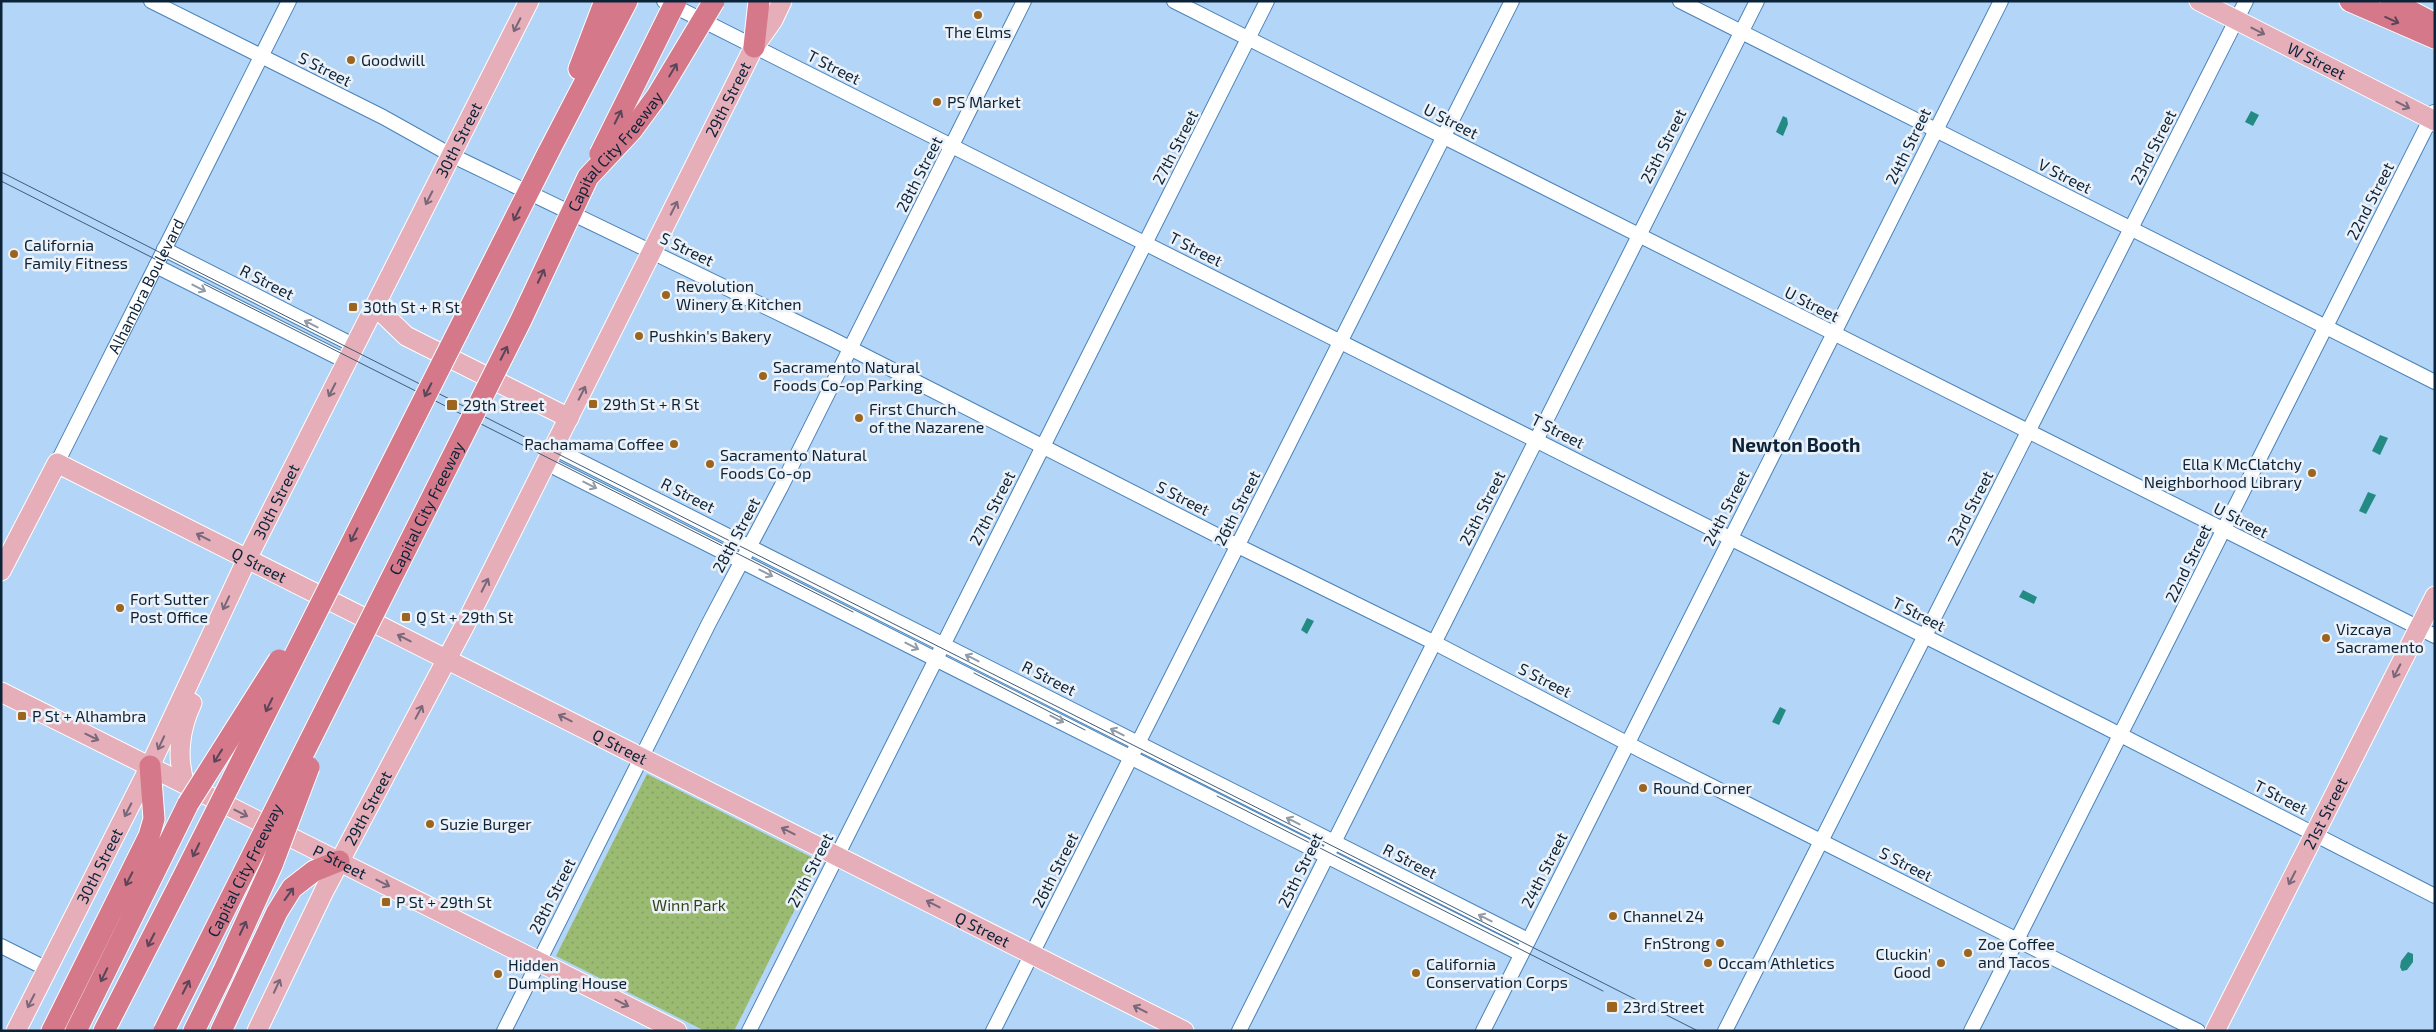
<svg xmlns="http://www.w3.org/2000/svg" width="2436" height="1032" font-family="'Exo 2',sans-serif">
<style>
.park{fill:url(#park-dots)}
.water{fill:#248b84}
.lines{fill:none;stroke-linecap:round;stroke-linejoin:round}
.minor-casing{stroke:#4a83b8;stroke-width:16}
.major-casing{stroke:#fff;stroke-width:21}
.highway-casing{stroke:#fff;stroke-width:23}
.minor{stroke:#fff;stroke-width:14}
.major{stroke:#e5aeb9;stroke-width:19}
.highway{stroke:#d4788a;stroke-width:21}
.tram{stroke:#405c76;stroke-width:1}
.highway-bridge-casing{stroke:#fff;stroke-width:23;stroke-linecap:butt}
.highway-bridge{stroke:#d4788a;stroke-width:21}
.oneway{stroke:#5b4559}
.oneway2{stroke:#786879}
.oneway3{stroke:#919ca6}
.poi-dot{fill:#9b651e;stroke:#edf2f8;stroke-width:2}
.labels{text-anchor:middle;stroke-width:5;stroke-linejoin:round;paint-order:stroke}
.poi-label{font-size:16px;fill:#0b2339;stroke:#edf2f8;text-anchor:start}
.street-label{font-size:16px;fill:#0b2339;stroke:#edf2f8}
.park-label{font-size:16px;fill:#324518;stroke:#edf2f8}
.quarter-label{font-size:19px;font-weight:bold;fill:#0b2339;stroke:#edf2f8}
</style>
<defs>
<pattern id="park-dots" width="8" height="8" patternUnits="userSpaceOnUse" patternTransform="scale(1.25)"><rect width="8" height="8" fill="#9abb71"/><path d="M2 2h.1M6 6h.1" fill="none" stroke="#83a063" stroke-width="1.8" stroke-linecap="round"/></pattern>
</defs>
<rect width="100%" height="100%" fill="#b2d5f8"/>
<path class="park" d="M647 774 819 861 734 1031H705L556 956Z"/>
<path class="water" d="M2251 111 2259 115 2253 126 2245 122Z
M1783 116 1787 118 1788 124 1783 136 1776 132Z
M2380 435 2388 438 2380 455 2372 451Z
M2368 492 2376 495 2366 514 2359 511Z
M2023 590 2037 597 2034 604 2019 597Z
M1307 618 1314 621 1307 634 1301 630Z
M1780 707 1786 710 1779 725 1772 722Z
M2408 952 2413 954V962L2407 970 2402 971 2400 967 2401 961Z"/>
<g class="lines">
<defs>
<g id="minor">
<path d="M151 1 383 117 451 155 830 338 1238 546 1433 642 1644 752 2198 1031"/>
<path d="M664 1 2103 726 2435 896"/>
<path d="M1174 1 2435 636"/>
<path d="M1680 1 2435 382"/>
<path d="M164 249 355 346"/>
<path d="M156 266 347 362"/>
<path d="M554 448 1528 940"/>
<path id="s1" d="M57 463 289 1"/>
<path d="M546 463 1521 954"/>
<path d="M1 946 47 969"/>
<path d="M504 1031 709 623 781 487 1024 1"/>
<path d="M749 1031 1267 1"/>
<path d="M993 1031 1512 1"/>
<path d="M1239 1031 1757 1"/>
<path d="M1483 1031 2001 1"/>
<path d="M1725 1031 2246 1"/>
<path d="M1971 1031 2434 112"/>
</g>
<g id="major">
<path id="s2" d="M2199 1 2435 121"/>
<path d="M375 306 406 336 569 418"/>
<path id="s3" d="M1 571 57 463 1184 1031"/>
<path id="s4" d="M1 692 677 1031"/>
<path d="M185 784C176 758 180 728 192 703"/>
<path id="s5" d="M16 1031 150 766 247 559 529 1"/>
<path id="s6" d="M257 1031 324 891 466 623 754 47 773 20 782 1"/>
<path id="s7" d="M2215 1031 2435 596"/>
</g>
<path id="highway" d="M2350 1 2435 38
M2391 1 2435 24
M754 47 759 1
M579 69 605 1
M547 155 627 1
M52 1031 149 836 154 819 150 766
M76 1031 188 804
M104 1031 181 881
M194 1031 223 972
M221 1031 277 912 292 888 314 871 339 861"/>
</defs>
<use href="#minor" class="minor-casing"/>
<use href="#major" class="major-casing"/>
<use href="#highway" class="highway-casing"/>
<use href="#minor" class="minor"/>
<use href="#major" class="major"/>
<use href="#highway" class="highway"/>
<path class="tram" d="M1 172 1698 1031
M1 181 155 259
M204 284 853 612
M974 673 1085 730
M1217 796 1603 991"/>
<defs>
<g id="highway-bridge">
<path d="M600 154 676 1"/>
<path d="M188 804 279 660"/>
<path d="M181 881 547 155"/>
<path d="M223 972 272 865 309 767"/>
<path id="s8" d="M164 1031 521 320 588 177 632 130 657 96 714 1"/>
</g>
</defs>
<use href="#highway-bridge" class="highway-bridge-casing"/>
<use href="#highway-bridge" class="highway-bridge"/>
</g>
<defs><path id="oneway-shaft" d="M-6 0H5M1.5-3L5.5 0L1.5 3" fill="none" stroke-width="1.6" stroke-linecap="round" stroke-linejoin="round" transform="scale(1.25)"/></defs>
<g class="oneway">
<use href="#oneway-shaft" transform="translate(2392 20) rotate(24)"/>
<use href="#oneway-shaft" transform="translate(673 70) rotate(-59)"/>
<use href="#oneway-shaft" transform="translate(618 117) rotate(-63)"/>
<use href="#oneway-shaft" transform="translate(517 214) rotate(117)"/>
<use href="#oneway-shaft" transform="translate(541 276) rotate(-65)"/>
<use href="#oneway-shaft" transform="translate(504 353) rotate(-63)"/>
<use href="#oneway-shaft" transform="translate(428 390) rotate(117)"/>
<use href="#oneway-shaft" transform="translate(354 535) rotate(117)"/>
<use href="#oneway-shaft" transform="translate(269 705) rotate(116)"/>
<use href="#oneway-shaft" transform="translate(218 756) rotate(122)"/>
<use href="#oneway-shaft" transform="translate(196 850) rotate(116)"/>
<use href="#oneway-shaft" transform="translate(129 879) rotate(117)"/>
<use href="#oneway-shaft" transform="translate(289 894) rotate(-54)"/>
<use href="#oneway-shaft" transform="translate(243 928) rotate(-65)"/>
<use href="#oneway-shaft" transform="translate(151 940) rotate(117)"/>
<use href="#oneway-shaft" transform="translate(104 975) rotate(116)"/>
<use href="#oneway-shaft" transform="translate(186 987) rotate(-63)"/>
</g>
<g class="oneway2">
<use href="#oneway-shaft" transform="translate(517 25) rotate(117)"/>
<use href="#oneway-shaft" transform="translate(2258 31) rotate(27)"/>
<use href="#oneway-shaft" transform="translate(2403 105) rotate(27)"/>
<use href="#oneway-shaft" transform="translate(429 198) rotate(117)"/>
<use href="#oneway-shaft" transform="translate(674 208) rotate(-63)"/>
<use href="#oneway-shaft" transform="translate(332 390) rotate(117)"/>
<use href="#oneway-shaft" transform="translate(582 393) rotate(-63)"/>
<use href="#oneway-shaft" transform="translate(203 537) rotate(-153)"/>
<use href="#oneway-shaft" transform="translate(485 585) rotate(-63)"/>
<use href="#oneway-shaft" transform="translate(226 603) rotate(115)"/>
<use href="#oneway-shaft" transform="translate(404 638) rotate(-153)"/>
<use href="#oneway-shaft" transform="translate(2397 671) rotate(117)"/>
<use href="#oneway-shaft" transform="translate(419 712) rotate(-62)"/>
<use href="#oneway-shaft" transform="translate(565 718) rotate(-153)"/>
<use href="#oneway-shaft" transform="translate(92 737) rotate(26)"/>
<use href="#oneway-shaft" transform="translate(161 743) rotate(115)"/>
<use href="#oneway-shaft" transform="translate(128 810) rotate(117)"/>
<use href="#oneway-shaft" transform="translate(241 813) rotate(27)"/>
<use href="#oneway-shaft" transform="translate(788 831) rotate(-153)"/>
<use href="#oneway-shaft" transform="translate(2292 878) rotate(117)"/>
<use href="#oneway-shaft" transform="translate(383 883) rotate(27)"/>
<use href="#oneway-shaft" transform="translate(933 904) rotate(-153)"/>
<use href="#oneway-shaft" transform="translate(277 986) rotate(-65)"/>
<use href="#oneway-shaft" transform="translate(31 1001) rotate(117)"/>
<use href="#oneway-shaft" transform="translate(622 1003) rotate(27)"/>
<use href="#oneway-shaft" transform="translate(1140 1009) rotate(-153)"/>
</g>
<g class="oneway3">
<use href="#oneway-shaft" transform="translate(199 288) rotate(27)"/>
<use href="#oneway-shaft" transform="translate(311 324) rotate(-153)"/>
<use href="#oneway-shaft" transform="translate(590 485) rotate(27)"/>
<use href="#oneway-shaft" transform="translate(766 573) rotate(27)"/>
<use href="#oneway-shaft" transform="translate(912 646) rotate(27)"/>
<use href="#oneway-shaft" transform="translate(972 658) rotate(-153)"/>
<use href="#oneway-shaft" transform="translate(1057 719) rotate(27)"/>
<use href="#oneway-shaft" transform="translate(1117 732) rotate(-153)"/>
<use href="#oneway-shaft" transform="translate(1293 821) rotate(-153)"/>
<use href="#oneway-shaft" transform="translate(1485 918) rotate(-153)"/>
</g>
<g class="poi-dot">
<circle cx="978" cy="15" r="5"/>
<circle cx="351" cy="60" r="5"/>
<circle cx="937" cy="102" r="5"/>
<circle cx="14" cy="254" r="5"/>
<circle cx="666" cy="295" r="5"/>
<rect x="348" y="302" width="10" height="10" rx="2.5"/>
<circle cx="639" cy="336" r="5"/>
<circle cx="763" cy="376" r="5"/>
<rect x="588" y="399" width="10" height="10" rx="2.5"/>
<rect x="446" y="399" width="12" height="12" rx="2.5"/>
<circle cx="859" cy="418" r="5"/>
<circle cx="674" cy="444" r="5"/>
<circle cx="710" cy="464" r="5"/>
<circle cx="2312" cy="473" r="5"/>
<circle cx="120" cy="608" r="5"/>
<rect x="401" y="612" width="10" height="10" rx="2.5"/>
<circle cx="2326" cy="638" r="5"/>
<rect x="17" y="711" width="10" height="10" rx="2.5"/>
<circle cx="1643" cy="788" r="5"/>
<circle cx="430" cy="824" r="5"/>
<rect x="381" y="897" width="10" height="10" rx="2.5"/>
<circle cx="1613" cy="916" r="5"/>
<circle cx="1720" cy="943" r="5"/>
<circle cx="1968" cy="953" r="5"/>
<circle cx="1708" cy="963" r="5"/>
<circle cx="1941" cy="963" r="5"/>
<circle cx="1416" cy="973" r="5"/>
<circle cx="498" cy="974" r="5"/>
<rect x="1606" y="1001" width="12" height="12" rx="2.5"/>
</g>
<g class="labels">
<g class="poi-label">
<text x="978" y="38" text-anchor="middle">The Elms</text>
<text x="361" y="66">Goodwill</text>
<text x="947" y="108">PS Market</text>
<text x="24" y="251">California<tspan x="24" dy="18">Family Fitness</tspan></text>
<text x="676" y="292">Revolution<tspan x="676" dy="18">Winery &amp; Kitchen</tspan></text>
<text x="363" y="313">30th St + R St</text>
<text x="649" y="342">Pushkin's Bakery</text>
<text x="773" y="373">Sacramento Natural<tspan x="773" dy="18">Foods Co-op Parking</tspan></text>
<text x="603" y="410">29th St + R St</text>
<text x="463" y="411">29th Street</text>
<text x="869" y="415">First Church<tspan x="869" dy="18">of the Nazarene</tspan></text>
<text x="664" y="450" text-anchor="end">Pachamama Coffee</text>
<text x="720" y="461">Sacramento Natural<tspan x="720" dy="18">Foods Co-op</tspan></text>
<text x="2302" y="470" text-anchor="end">Ella K McClatchy<tspan x="2302" dy="18">Neighborhood Library</tspan></text>
<text x="130" y="605">Fort Sutter<tspan x="130" dy="18">Post Office</tspan></text>
<text x="416" y="623">Q St + 29th St</text>
<text x="2336" y="635">Vizcaya<tspan x="2336" dy="18">Sacramento</tspan></text>
<text x="32" y="722">P St + Alhambra</text>
<text x="1653" y="794">Round Corner</text>
<text x="440" y="830">Suzie Burger</text>
<text x="396" y="908">P St + 29th St</text>
<text x="1623" y="922">Channel 24</text>
<text x="1710" y="949" text-anchor="end">FnStrong</text>
<text x="1978" y="950">Zoe Coffee<tspan x="1978" dy="18">and Tacos</tspan></text>
<text x="1931" y="960" text-anchor="end">Cluckin'<tspan x="1931" dy="18">Good</tspan></text>
<text x="1718" y="969">Occam Athletics</text>
<text x="1426" y="970">California<tspan x="1426" dy="18">Conservation Corps</tspan></text>
<text x="508" y="971">Hidden<tspan x="508" dy="18">Dumpling House</tspan></text>
<text x="1623" y="1013">23rd Street</text>
</g>
<g class="street-label">
<text dy="6" stroke="none"><textPath href="#s2" startOffset="132">W Street</textPath></text>
<text transform="translate(834 67) rotate(27)" y="6">T Street</text>
<text transform="translate(325 69) rotate(27)" y="6">S Street</text>
<text dy="6" stroke="none"><textPath href="#s6" startOffset="1044">29th Street</textPath></text>
<text transform="translate(1451 121) rotate(27)" y="6">U Street</text>
<text dy="6" stroke="none"><textPath href="#s5" startOffset="995">30th Street</textPath></text>
<text transform="translate(1663 146) rotate(-63)" y="6">25th Street</text>
<text transform="translate(1908 146) rotate(-64)" y="6">24th Street</text>
<text transform="translate(1175 147) rotate(-63)" y="6">27th Street</text>
<text transform="translate(2153 147) rotate(-63)" y="6">23rd Street</text>
<text dy="6" stroke="none"><textPath href="#s8" startOffset="990">Capital City Freeway</textPath></text>
<text transform="translate(919 174) rotate(-63)" y="6">28th Street</text>
<text transform="translate(2065 176) rotate(27)" y="6">V Street</text>
<text transform="translate(2370 201) rotate(-63)" y="6">22nd Street</text>
<text transform="translate(687 249) rotate(26)" y="6">S Street</text>
<text transform="translate(1196 249) rotate(27)" y="6">T Street</text>
<text transform="translate(267 282) rotate(27)" y="6">R Street</text>
<text dy="6" stroke="none"><textPath href="#s1" startOffset="198">Alhambra Boulevard</textPath></text>
<text transform="translate(1812 304) rotate(27)" y="6">U Street</text>
<text transform="translate(1558 431) rotate(27)" y="6">T Street</text>
<text transform="translate(688 495) rotate(27)" y="6">R Street</text>
<text transform="translate(1183 498) rotate(27)" y="6">S Street</text>
<text dy="6" stroke="none"><textPath href="#s5" startOffset="590">30th Street</textPath></text>
<text dy="6" stroke="none"><textPath href="#s8" startOffset="585">Capital City Freeway</textPath></text>
<text transform="translate(992 508) rotate(-63)" y="6">27th Street</text>
<text transform="translate(1237 508) rotate(-63)" y="6">26th Street</text>
<text transform="translate(1482 508) rotate(-63)" y="6">25th Street</text>
<text transform="translate(1726 508) rotate(-63)" y="6">24th Street</text>
<text transform="translate(1970 508) rotate(-63)" y="6">23rd Street</text>
<text transform="translate(2241 520) rotate(27)" y="6">U Street</text>
<text transform="translate(736 535) rotate(-62)" y="6">28th Street</text>
<text transform="translate(2188 563) rotate(-64)" y="6">22nd Street</text>
<text dy="6" stroke="none"><textPath href="#s3" startOffset="348">Q Street</textPath></text>
<text transform="translate(1919 614) rotate(27)" y="6">T Street</text>
<text transform="translate(1049 678) rotate(27)" y="6">R Street</text>
<text transform="translate(1545 680) rotate(27)" y="6">S Street</text>
<text dy="6" stroke="none"><textPath href="#s3" startOffset="752">Q Street</textPath></text>
<text transform="translate(2281 797) rotate(27)" y="6">T Street</text>
<text dy="6" stroke="none"><textPath href="#s6" startOffset="249">29th Street</textPath></text>
<text dy="6" stroke="none"><textPath href="#s7" startOffset="244">21st Street</textPath></text>
<text dy="6" stroke="none"><textPath href="#s4" startOffset="379">P Street</textPath></text>
<text transform="translate(1410 861) rotate(27)" y="6">R Street</text>
<text transform="translate(1906 864) rotate(27)" y="6">S Street</text>
<text dy="6" stroke="none"><textPath href="#s5" startOffset="185">30th Street</textPath></text>
<text dy="6" stroke="none"><textPath href="#s8" startOffset="180">Capital City Freeway</textPath></text>
<text transform="translate(810 870) rotate(-63)" y="6">27th Street</text>
<text transform="translate(1055 870) rotate(-63)" y="6">26th Street</text>
<text transform="translate(1300 870) rotate(-64)" y="6">25th Street</text>
<text transform="translate(1544 870) rotate(-63)" y="6">24th Street</text>
<text transform="translate(552 896) rotate(-63)" y="6">28th Street</text>
<text dy="6" stroke="none"><textPath href="#s3" startOffset="1158">Q Street</textPath></text>
</g>
<g class="park-label">
<text x="689" y="911">Winn Park</text>
</g>
<g class="quarter-label">
<text x="1796" y="452">Newton Booth</text>
</g>
</g>
<rect width="2436" height="1032" fill="none" stroke="#0b2339" stroke-width="5"/>
</svg>
